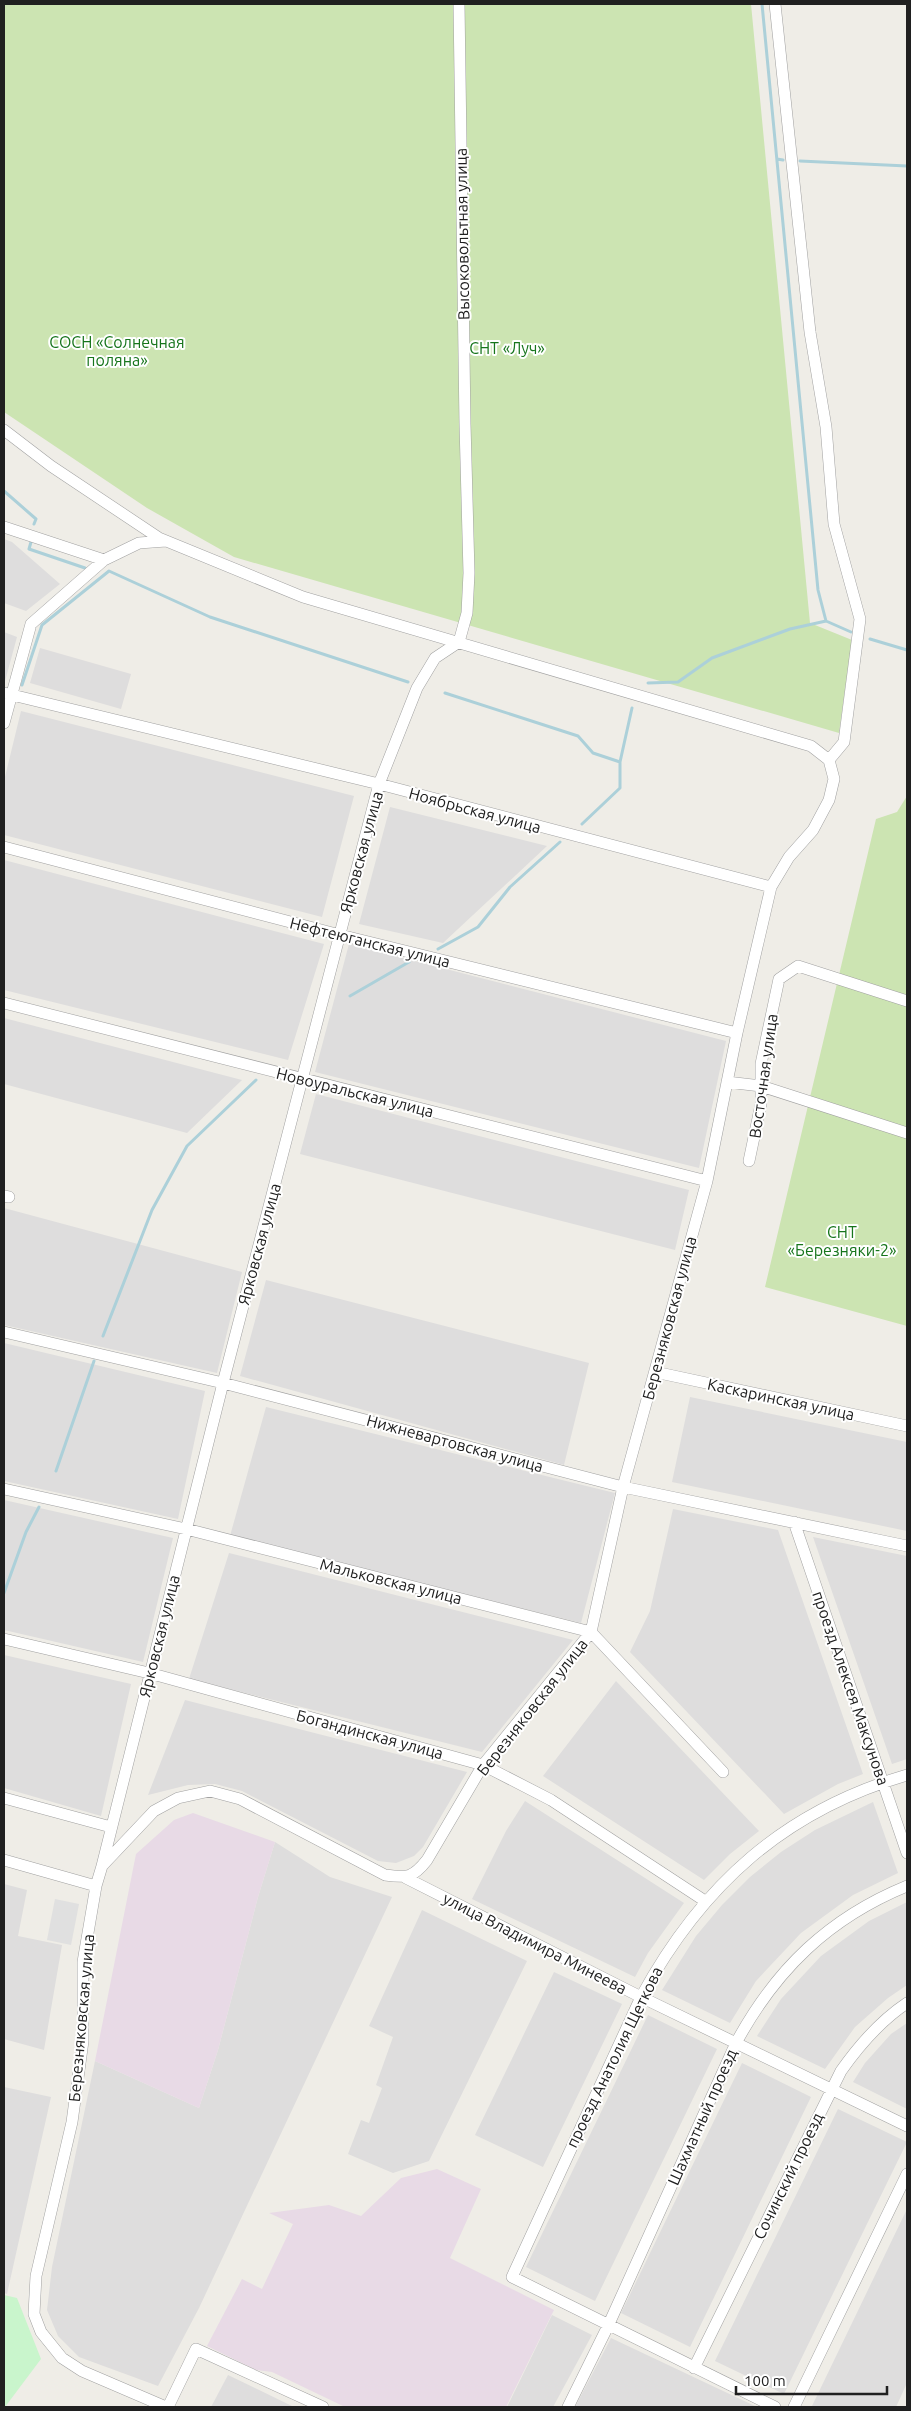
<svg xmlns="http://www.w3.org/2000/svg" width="911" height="2411" font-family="Ubuntu,sans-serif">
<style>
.residential{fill:#dedddd}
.industrial{fill:#e8dae6}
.grass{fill:#cce4b2}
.park{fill:#c9f5cc}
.parking{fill:#e0e0e0}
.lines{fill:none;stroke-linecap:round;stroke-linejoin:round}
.stream{stroke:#acd0d9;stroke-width:3}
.minor-casing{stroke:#a1a1a1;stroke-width:12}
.minor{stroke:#fff;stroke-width:11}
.labels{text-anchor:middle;stroke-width:4;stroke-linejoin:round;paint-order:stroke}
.street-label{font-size:16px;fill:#202020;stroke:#fff}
.park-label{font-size:16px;fill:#17751c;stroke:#fff}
</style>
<rect width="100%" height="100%" fill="#efede7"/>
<path class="residential" d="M4 539 12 542 60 584 26 611 4 603Z
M4 632 17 637 4 685Z
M40 648 131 674 121 709 30 683Z
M21 711 354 796 322 917 4 835V781Z
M390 807 547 846 443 943 359 924Z
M4 860 324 944 288 1060 4 990Z
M349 944 726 1041 699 1168 315 1072Z
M4 1018 242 1080 187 1133 4 1084Z
M316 1094 689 1190 675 1250 300 1154Z
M4 1208 242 1272 217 1373 4 1325Z
M266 1280 589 1363 564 1465 240 1376Z
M4 1343 205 1391 178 1519 4 1481Z
M690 1397 907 1442V1531L672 1482Z
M266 1407 615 1493 581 1623 230 1536Z
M4 1500 173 1538 143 1662 4 1630Z
M673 1509 778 1530 863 1774 838 1784 784 1814 630 1652 650 1611Z
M813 1537 907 1556V1759L892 1764Z
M229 1553 573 1640 482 1752 189 1679Z
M4 1655 131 1684 101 1816 4 1788Z
M616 1681 759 1831 730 1854 704 1880 543 1776Z
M185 1700 467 1772 423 1847 414 1856 396 1863 378 1861 242 1791 215 1784 188 1785 148 1795Z
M525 1801 684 1903 648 1953 635 1977 472 1899 506 1831Z
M873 1802 898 1873 853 1895 801 1933 756 1981 730 2023 662 1990 696 1936 722 1905 750 1877 781 1852 815 1830Z
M275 1842 330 1877 392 1897 199 2308 158 2386 79 2357 58 2336 47 2310 52 2267 95 2061 199 2108 218 2050 258 1897Z
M4 1884 27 1890 18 1936 62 1945 44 2050 4 2039Z
M907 1902V1985L888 1998 855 2027 825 2069 757 2036 781 1999 821 1956 869 1921Z
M422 1910 527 1961 429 2161 393 2173 348 2154 361 2120 369 2123 382 2088 376 2085 393 2037 369 2026Z
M554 1972 622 2004 543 2167 475 2135Z
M648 2015 717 2049 595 2301 526 2267Z
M907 2023V2109L853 2082 865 2063 891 2034Z
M742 2063 811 2097 690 2347 621 2313Z
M4 2087 51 2097 7 2294 4 2293Z
M838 2109 907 2142 784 2394 715 2361Z
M907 2209V2383L896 2407H815L812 2406Z
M552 2315 592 2335 553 2407H507Z
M611 2338 757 2407H575Z
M228 2375 294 2407H211Z"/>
<path class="industrial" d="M193 1813 275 1842 258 1897 218 2050 199 2108 95 2061 136 1854 174 1820Z
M437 2169 481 2189 450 2258 554 2310 506 2407H345L272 2372 256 2370 207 2346 242 2279 262 2289 293 2224 269 2213 329 2205 361 2216 401 2178Z"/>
<path class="grass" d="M4 4H751L810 623 852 640 839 733 234 557 147 508 4 412Z
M907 796V1326L765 1287 876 819 897 812Z"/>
<path class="park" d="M4 2295 17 2298 41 2359 5 2407Z"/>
<path class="parking" d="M55 1899 79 1904 71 1945 47 1940Z"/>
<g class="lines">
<path class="stream" d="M762 4 818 590 826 621 851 632
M777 159 783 160
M800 161 907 166
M4 491 36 519 34 524
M31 542 29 549 85 568
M870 639 907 650
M648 683 678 682 712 658 790 629 826 621
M22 685 42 625 109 571 210 617 408 682
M445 693 578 736 593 753 620 762
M582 824 620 788V762L632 708
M438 949 478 927 510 887 560 842
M350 996 409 962
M103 1336 152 1210 187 1146 256 1080
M56 1471 94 1361
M4 1593 26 1532 39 1507"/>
<defs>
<path id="minor" d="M775 4 810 332 826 427 834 524 860 619 844 742 829 760
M4 430 51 466 159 538 303 597 811 746 829 760
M4 527 104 560
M459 642 467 613 469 573 465 424 459 4
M4 693 379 784 771 887
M4 723 31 624 104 560 139 543 166 541
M4 847 340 935 737 1033
M4 1003 707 1181
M727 1082 761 1086 907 1133
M749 1161 761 1104V1064L779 979 798 966 907 1001
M4 1196 9 1197
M4 1332 223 1383 623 1487 907 1546
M655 1372 907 1426
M4 1489 186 1529 591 1632 723 1772
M794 1522 907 1853
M4 1639 149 1673 483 1765 551 1800 705 1901
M4 1798 111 1827
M4 1860 96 1886
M102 1866 223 1383 379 784 417 688 435 658 459 642
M406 1878 641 1997 907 2126
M694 2368 841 2071C860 2044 880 2021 907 2003
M166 2407 82 2371 62 2358 41 2332 34 2314 36 2276 72 2122 83 2041V1962L96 1886 102 1866 154 1811 178 1798 210 1791 240 1799 385 1875C407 1878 413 1878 427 1860L483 1765 591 1632 623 1487 707 1181 737 1033 771 887 789 857 813 830 829 800 834 779 829 760
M168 2407 196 2349 323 2407
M568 2407 608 2326 736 2043C776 1969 829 1918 907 1886
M775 2407 512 2277 641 1997C702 1885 784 1811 907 1775
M794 2407 907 2174"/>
</defs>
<use href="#minor" class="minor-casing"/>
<use href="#minor" class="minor"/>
</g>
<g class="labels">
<g class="street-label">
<text transform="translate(462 234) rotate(-91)" y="6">Высоковольтная улица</text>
<text transform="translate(475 810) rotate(15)" y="6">Ноябрьская улица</text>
<text transform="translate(361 852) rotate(-75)" y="6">Ярковская улица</text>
<text transform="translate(370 942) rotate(14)" y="6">Нефтеюганская улица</text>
<text transform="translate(763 1076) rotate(-82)" y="6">Восточная улица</text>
<text transform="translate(355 1092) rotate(14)" y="6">Новоуральская улица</text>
<text transform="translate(259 1244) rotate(-75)" y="6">Ярковская улица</text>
<text transform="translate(669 1318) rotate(-75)" y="6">Березняковская улица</text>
<text transform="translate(781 1399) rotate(12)" y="6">Каскаринская улица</text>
<text transform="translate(455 1443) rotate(15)" y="6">Нижневартовская улица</text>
<text transform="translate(391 1581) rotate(14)" y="6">Мальковская улица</text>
<text transform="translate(159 1636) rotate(-76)" y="6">Ярковская улица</text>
<text transform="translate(851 1688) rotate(71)" y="6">проезд Алексея Максунова</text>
<text transform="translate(532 1707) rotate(-52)" y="6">Березняковская улица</text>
<text transform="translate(370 1734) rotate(15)" y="6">Богандинская улица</text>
<text transform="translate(535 1943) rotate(27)" y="6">улица Владимира Минеева</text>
<text transform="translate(81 2018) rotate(-85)" y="6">Березняковская улица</text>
<text transform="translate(614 2057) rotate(-64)" y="6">проезд Анатолия Щеткова</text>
<text transform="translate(702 2117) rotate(-66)" y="6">Шахматный проезд</text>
<text transform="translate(788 2176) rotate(-64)" y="6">Сочинский проезд</text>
</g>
<g class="park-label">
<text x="117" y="348">СОСН «Солнечная<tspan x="117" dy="18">поляна»</tspan></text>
<text x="507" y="354">СНТ «Луч»</text>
<text x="842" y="1238">СНТ<tspan x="842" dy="18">«Березняки-2»</tspan></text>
</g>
</g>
<rect width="911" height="2411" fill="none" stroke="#202020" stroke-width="10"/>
<path d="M736 2386v8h151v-8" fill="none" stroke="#202020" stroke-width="2.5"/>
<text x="744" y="2386" font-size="15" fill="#202020" stroke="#ffffff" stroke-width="4" paint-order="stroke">100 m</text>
</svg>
